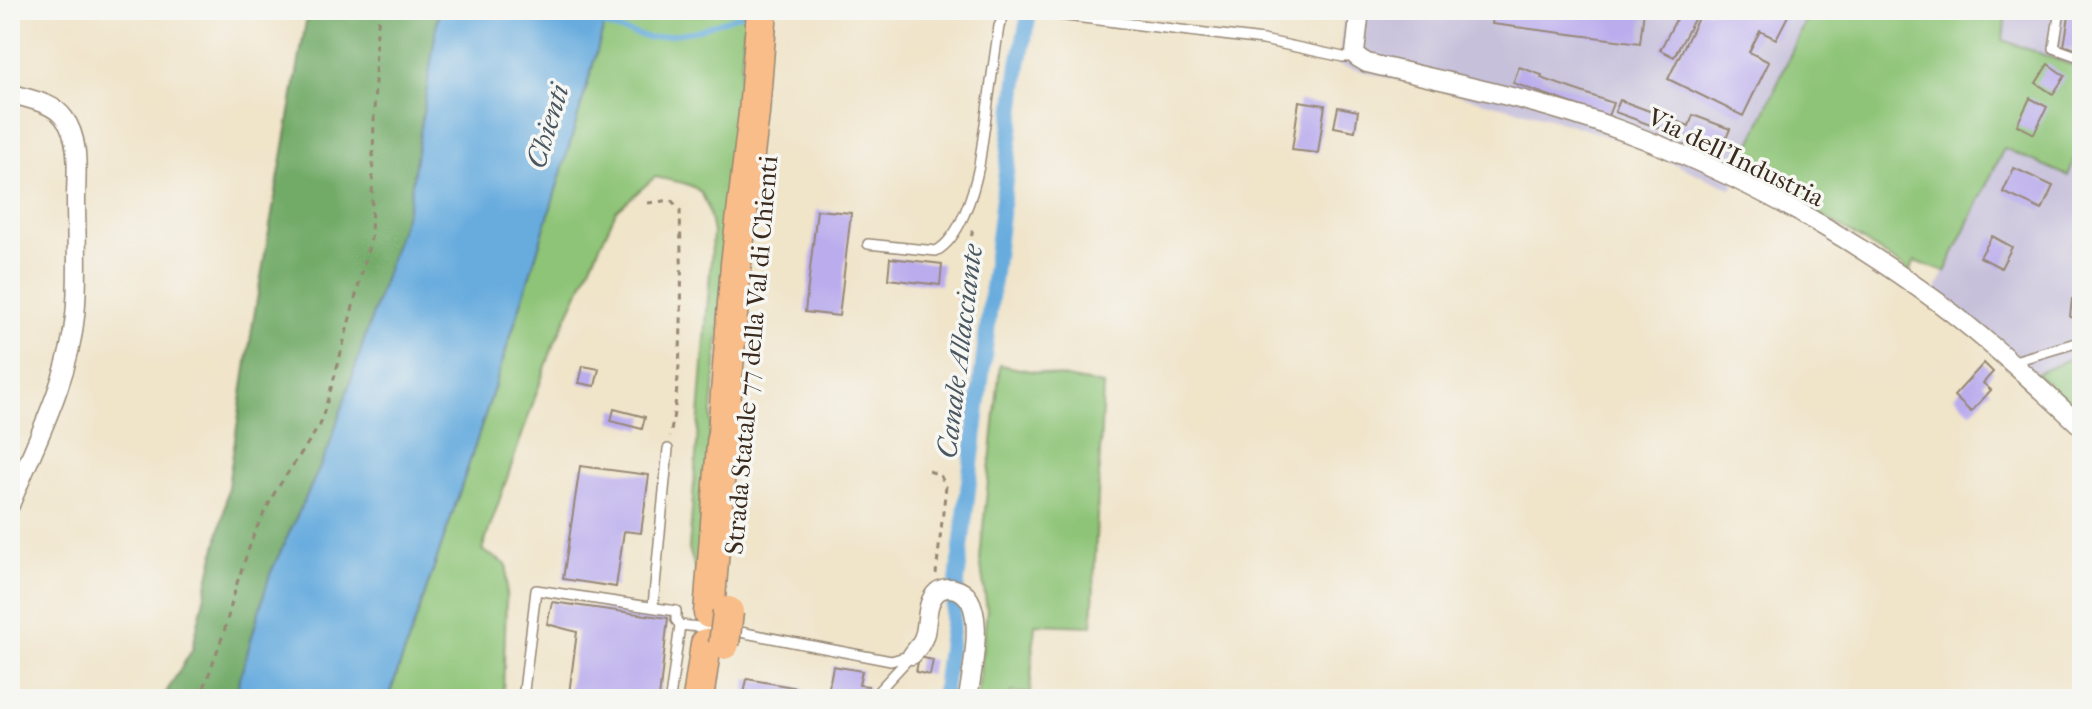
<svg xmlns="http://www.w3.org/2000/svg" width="2092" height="709" font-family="'IM FELL French Canon',serif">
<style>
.industrial{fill:#c6c0da}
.green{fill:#8ec477;stroke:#64774a;stroke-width:2}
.forest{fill:#72aa68;stroke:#566a43;stroke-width:2}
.water{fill:#68acde;stroke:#526b7e;stroke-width:2}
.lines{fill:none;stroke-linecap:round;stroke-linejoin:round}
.stream{stroke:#68acde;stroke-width:5}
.canal{stroke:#68acde;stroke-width:16}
.building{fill:#baaced}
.service-casing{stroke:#968774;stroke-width:12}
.minor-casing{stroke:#968774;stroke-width:21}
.trunk-casing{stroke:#968774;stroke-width:33}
.path{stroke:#968774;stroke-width:3;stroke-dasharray:6 6;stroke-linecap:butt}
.service{stroke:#fff;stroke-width:9}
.minor{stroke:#fff;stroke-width:18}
.trunk{stroke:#f8bd88;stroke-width:30}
.trunk-bridge-casing{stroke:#968774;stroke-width:33;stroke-linecap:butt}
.trunk-bridge{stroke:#f8bd88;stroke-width:30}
.labels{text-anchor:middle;stroke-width:7;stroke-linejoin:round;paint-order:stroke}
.street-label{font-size:26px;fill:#3b2a1e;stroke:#f6f6f2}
.water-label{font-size:28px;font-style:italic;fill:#4b5861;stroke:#f6f6f2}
</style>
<rect width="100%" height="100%" fill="#f6f6f2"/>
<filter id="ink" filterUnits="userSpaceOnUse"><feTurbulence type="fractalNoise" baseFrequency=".0125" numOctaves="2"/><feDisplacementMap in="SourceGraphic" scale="16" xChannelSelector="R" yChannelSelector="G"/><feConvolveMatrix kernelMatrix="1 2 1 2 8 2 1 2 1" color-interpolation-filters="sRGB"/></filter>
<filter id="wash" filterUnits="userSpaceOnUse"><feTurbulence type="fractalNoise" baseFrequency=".006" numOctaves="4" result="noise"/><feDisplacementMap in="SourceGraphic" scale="32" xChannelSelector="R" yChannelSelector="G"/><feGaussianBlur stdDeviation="1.8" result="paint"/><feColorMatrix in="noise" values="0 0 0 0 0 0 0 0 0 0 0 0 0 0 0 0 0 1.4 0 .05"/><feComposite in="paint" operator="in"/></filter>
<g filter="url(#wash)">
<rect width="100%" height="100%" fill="#f0e4c9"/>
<path class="industrial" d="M1345 10H1810L1732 189 1619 140 1553 119 1338 65Z
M2006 10H2082V69L2002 40Z
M2082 139V353L2036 374 2003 343 1935 292 2004 148 2068 176Z"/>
<path class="green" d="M606 10H746L698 578 689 549 713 233C704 184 702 187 655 177L616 211 552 349 482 550 507 565 503 699H388C467 477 540 253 604 26Z
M1810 10H2006L2003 40 2082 69V139L2068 176 2004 148 1945 272 1915 261 1910 271 1843 228 1739 171Z
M2082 353V414L2036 374Z
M1000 365 1103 385 1092 626 1035 624 1030 694 1011 692 1009 699H977L987 610 980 559Z"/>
<path class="forest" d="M308 10H439L409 204 328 450 270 574 234 699H162L192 650 224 512 253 322Z"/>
<path class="water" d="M439 10H606L604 26C540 253 467 477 388 699H234L270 574 328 450 409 204Z"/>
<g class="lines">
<path class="stream" d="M597 24 650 38 695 31 743 14"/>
<path class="canal" d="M943 699 1019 64 1030 10"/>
</g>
<g id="blocks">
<path class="building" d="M1494 10H1644L1640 43 1492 24Z
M1681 10H1699L1674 57 1660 50Z
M1702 10H1791L1776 39 1760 31 1749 52 1769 62 1743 116 1668 79Z
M2070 10H2082V49L2064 46Z
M2048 64 2065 76 2053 94 2036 83Z
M1519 67 1542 75 1541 78 1613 103 1608 116 1513 83Z
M2030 98 2047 107 2034 134 2017 125Z
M1620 100 1689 126 1693 115 1730 129 1721 151 1615 112Z
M1299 101 1325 105 1318 153 1292 150Z
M1338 107 1358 111 1355 131 1334 127Z
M2014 168 2053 186 2042 210 2003 192Z
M817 210 851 213 839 316 805 312Z
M1992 236 2012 247 2001 268 1980 257Z
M890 258 942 264 940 285 888 279Z
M2072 299 2081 300 2079 318 2070 317Z
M1984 363 1993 372 1983 383 1991 390 1971 412 1954 396Z
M583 366 599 369 595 386 579 383Z
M614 409 645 417 642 429 611 421Z
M580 466 649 475 641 533 624 531 616 587 563 579Z
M552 602 668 618 659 699H609L569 694 577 632 547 624Z
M919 657 933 660 930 675 916 672Z
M833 666 862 671 859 685 868 686 866 699 828 692Z
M747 679 804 689 802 699H743Z"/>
</g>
</g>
<g filter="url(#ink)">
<use href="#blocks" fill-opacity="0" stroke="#968774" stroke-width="2"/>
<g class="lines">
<defs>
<path id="service" d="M1017 10 1263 40 1343 57H1357
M2060 10 2054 48 2082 58
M868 244 936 251C960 239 974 191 979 166L999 26 1006 12 1012 10
M2011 362 2079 342 2082 339
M653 606 668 449
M680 625 735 631 891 661 912 655
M523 699 536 590 676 611V620L680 625 670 699
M871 699 910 657"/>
<path id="minor" d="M1360 10 1355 53 1357 57 1367 63C1452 83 1539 100 1620 130 1726 169 1828 223 1920 289 1978 330 2030 379 2082 427
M10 93C27 99 53 102 64 118 81 140 76 174 76 200 76 238 79 278 75 316 69 381 34 445 10 505
M912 655C918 648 923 642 925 633 928 620 926 602 937 592 942 588 949 587 955 589 990 597 971 673 968 699"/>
<path id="trunk" d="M709 613 736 264 754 113 762 10
M698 699 706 644"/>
</defs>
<use href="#service" class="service-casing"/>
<use href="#minor" class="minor-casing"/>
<use href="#trunk" class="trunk-casing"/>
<path class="path" d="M648 203 671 200 680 210C682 287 684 361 670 437
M955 355 973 226
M929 471 940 475 946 486 936 574
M200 699 224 632 237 583 255 531 275 492 320 425 335 375 371 238 376 39 380 10"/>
<use href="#service" class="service"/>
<use href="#minor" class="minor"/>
<use href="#trunk" class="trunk"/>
<defs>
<path id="trunk-bridge" d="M724 644 728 612"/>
</defs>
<use href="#trunk-bridge" class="trunk-bridge-casing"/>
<use href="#trunk-bridge" class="trunk-bridge"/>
</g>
</g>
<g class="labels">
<g class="street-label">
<text transform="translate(1736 157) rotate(26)" y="9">Via dell'Industria</text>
<text transform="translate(751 355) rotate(-85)" y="9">Strada Statale 77 della Val di Chienti</text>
</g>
<g class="water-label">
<text transform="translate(547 126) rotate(-73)" y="10">Chienti</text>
<text transform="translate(959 351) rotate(-83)" y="10">Canale Allacciante</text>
</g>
</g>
<rect width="2092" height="709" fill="none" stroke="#f6f6f2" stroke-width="40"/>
</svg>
